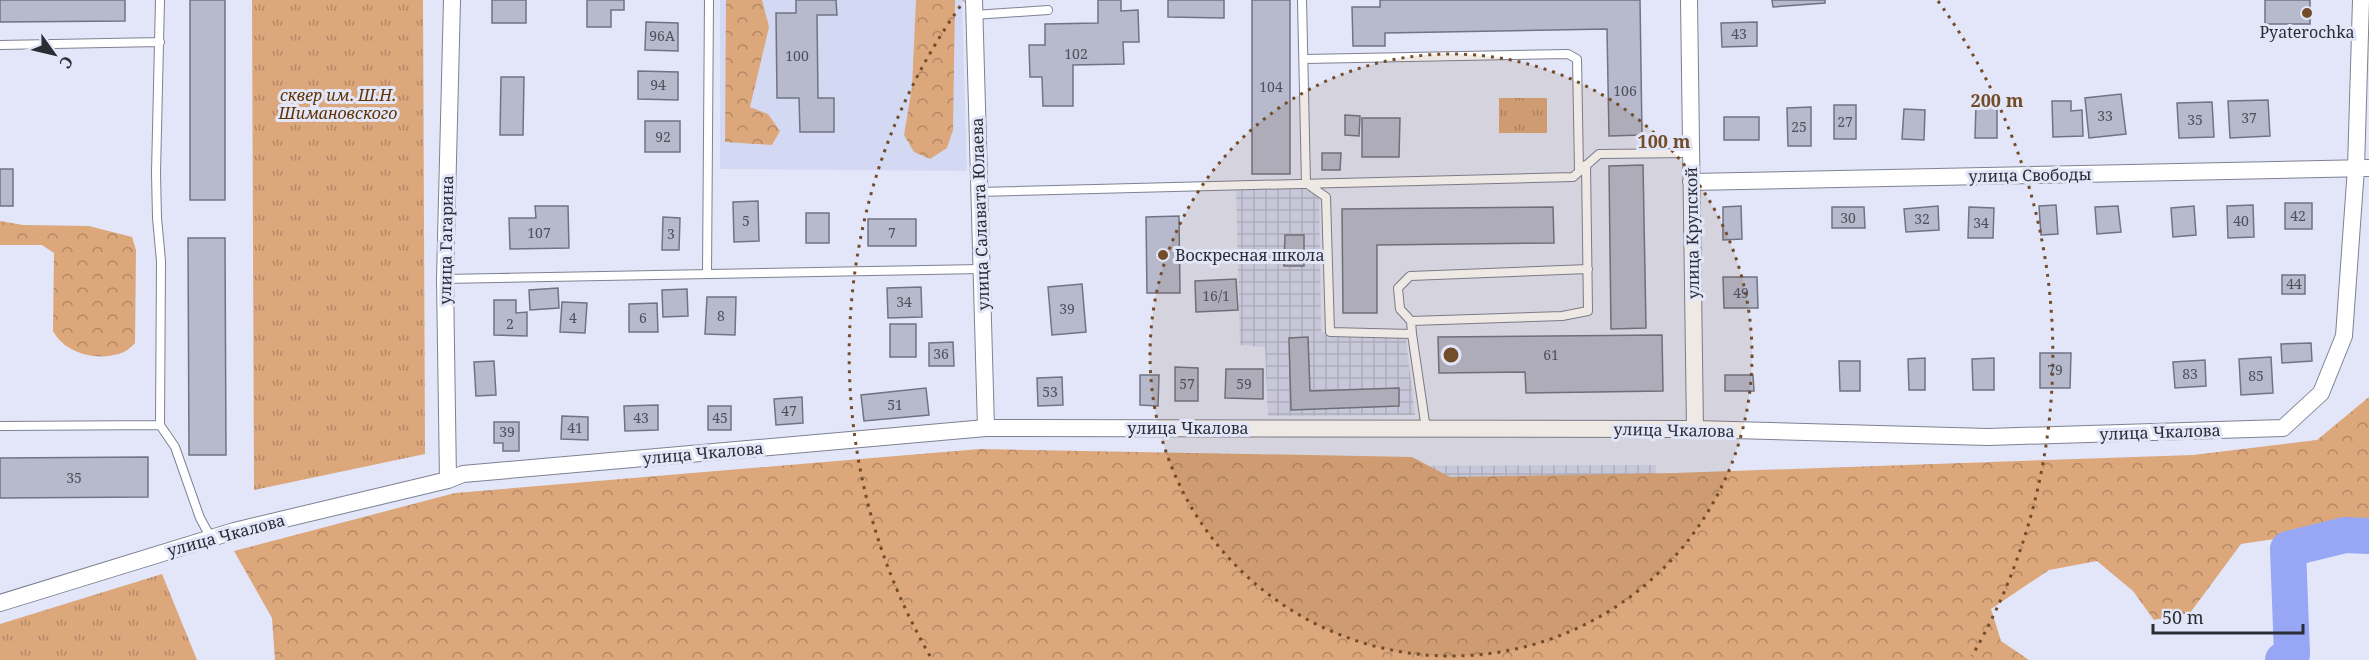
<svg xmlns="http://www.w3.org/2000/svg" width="2369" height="660" font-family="'Noto Serif',serif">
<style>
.built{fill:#d3d9f2}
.industrial{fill:url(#industrial-grid)}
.forest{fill:url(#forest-crowns)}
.park{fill:url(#park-tufts)}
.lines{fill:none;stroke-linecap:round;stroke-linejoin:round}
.river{stroke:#98a6f6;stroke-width:36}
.building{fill:#b6bacc;stroke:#707383;stroke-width:1.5}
.lane-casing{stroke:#7e8292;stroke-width:10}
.street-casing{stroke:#7e8292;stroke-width:18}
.lane{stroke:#fff;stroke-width:8}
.street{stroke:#fff;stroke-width:16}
.ring{fill:none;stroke:#734c29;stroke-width:3;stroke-dasharray:3 6}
.poi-dot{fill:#734c29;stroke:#e2e6f8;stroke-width:2}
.labels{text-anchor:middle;stroke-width:6;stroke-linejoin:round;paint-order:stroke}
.number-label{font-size:14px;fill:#4e505a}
.poi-label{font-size:16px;fill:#2b2d34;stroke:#e2e6f8}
.park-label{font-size:16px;font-style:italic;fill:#603300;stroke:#e2e6f8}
.street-label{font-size:16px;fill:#2b2d34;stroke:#e2e6f8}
.centre{fill:#734c29;stroke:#e2e6f8;stroke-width:3}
.ring-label{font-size:18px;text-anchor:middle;font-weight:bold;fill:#734c29;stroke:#e2e6f8;stroke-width:6;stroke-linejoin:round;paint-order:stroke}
</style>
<defs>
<pattern id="industrial-grid" width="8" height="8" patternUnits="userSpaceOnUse" patternTransform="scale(1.5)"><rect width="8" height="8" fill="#d3d9f2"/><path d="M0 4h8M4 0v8" fill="none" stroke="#b5bbd0"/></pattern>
<pattern id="forest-crowns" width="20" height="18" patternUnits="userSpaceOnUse" patternTransform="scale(1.5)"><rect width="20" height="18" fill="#dca77b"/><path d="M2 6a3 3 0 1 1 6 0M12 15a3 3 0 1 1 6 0" fill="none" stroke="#b38866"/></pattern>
<pattern id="park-tufts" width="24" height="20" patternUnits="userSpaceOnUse" patternTransform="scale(1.5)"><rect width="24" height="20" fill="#dca77b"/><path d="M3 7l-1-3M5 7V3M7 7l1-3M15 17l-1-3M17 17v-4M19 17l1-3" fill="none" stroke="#b38866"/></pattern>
</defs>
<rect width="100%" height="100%" fill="#e2e6f8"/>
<path class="built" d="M720 0H962L967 171 720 169Z"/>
<path class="industrial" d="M1236 185H1319L1321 332H1405L1415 415 1268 416 1265 347 1240 345Z
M1656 465V488L1396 489V466Z"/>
<path class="forest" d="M726 0H762L769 27 750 107 768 114 780 131 772 145 725 142Z
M916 0H955L953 130 947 148 930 159 914 152 904 135 912 87Z
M0 221 23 225 89 226 132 237 136 250 135 343C132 346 128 350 124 352 100 362 66 355 53 331L54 253 42 245H0Z
M2369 397V525L2241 544 2190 613 2154 620 2133 591 2097 561 2049 570 1991 609 2001 641 2029 660H275L272 618 234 551 455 493 980 449 1412 457 1450 477 1675 473 2193 455 2317 440Z"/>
<path class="park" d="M252 0H423L425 454 254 490Z
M1499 98H1547V133H1499Z
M162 574 197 660H0V624Z"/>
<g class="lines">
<path class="river" d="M2283 660 2292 654 2288 549 2345 535 2369 536"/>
</g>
<path class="building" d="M0 0H125V21L0 22Z
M190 0H225V200H190Z
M492 0H526V23H492Z
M587 0H624V10H611V27H587Z
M796 0H836L837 15H817L818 98H834V132H800L799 98H777L776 13H796Z
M1098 0H1121V11L1138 10 1139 42H1123L1124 64 1073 65V106H1043L1042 77H1030L1029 45H1045V24L1098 23Z
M1168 0H1224V18L1168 17Z
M1252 0H1290V174H1252Z
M1380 0H1640L1642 135 1609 136 1607 29 1385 33V46H1353L1352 7H1380Z
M1772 0H1825V3L1773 7Z
M2265 0H2310V24H2265Z
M646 22 678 23V51L645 50Z
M1757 22V46L1722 47 1721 23Z
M638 71 678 72V100L638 99Z
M501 77H524L523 135H500Z
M2121 94 2126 134 2089 138 2085 98Z
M2268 100 2270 136 2230 138 2228 101Z
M2052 101H2071V111L2082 110 2083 136 2053 137Z
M2212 102 2214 137 2179 138 2177 103Z
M1976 104H1997V138H1975Z
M1834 105H1856V139H1834Z
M1811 107V146H1788L1787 108Z
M1904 109 1925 110 1924 140 1902 139Z
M1345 115 1360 116 1359 136 1345 135Z
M1724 117H1759V140H1724Z
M1362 118H1400L1399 157H1362Z
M645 121H680V152H645Z
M1322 153H1341L1340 170H1322Z
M1643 165 1646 328 1611 329 1609 166Z
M0 169H13V206H0Z
M758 201 759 241 734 242 733 202Z
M2285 203H2312V229H2285Z
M2056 205 2058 234 2041 235 2039 206Z
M2253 205 2254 237 2228 238 2227 206Z
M535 206H568L569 248 510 249 509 218H536Z
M1741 206 1742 239 1723 240V207Z
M1938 206 1939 230 1906 232 1904 209Z
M2118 206 2121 232 2097 234 2095 207Z
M2194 206 2196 235 2173 237 2171 208Z
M1553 207 1554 243 1377 245V313H1343L1342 209Z
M1832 207H1864L1865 228H1832Z
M1969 207 1994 208 1993 238H1968Z
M806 213H829V243H806Z
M1179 216 1180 293H1147L1146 217Z
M663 217 680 218 679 250H662Z
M868 219H916V246H868Z
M1285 235H1304V266H1284Z
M188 238H225L226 455H189Z
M2282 275H2305V294H2282Z
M1723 277H1757L1758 308H1724Z
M1236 279 1238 310 1196 312 1195 281Z
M1082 284 1086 332 1052 335 1048 287Z
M921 287 922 317 888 318 887 288Z
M558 288 559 308 530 310 529 290Z
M687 289 688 316 663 317 662 290Z
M707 297H736L735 335 705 334Z
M494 300H516V313L527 312V336L494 335Z
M562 302 587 303 585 333 560 332Z
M657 303 658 332H629V304Z
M890 324H916V357H890Z
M1662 335 1663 391 1526 393 1525 372 1439 373 1438 337Z
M1308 337 1310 391 1399 388V406L1291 410 1289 338Z
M953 342 954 366H929V343Z
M2311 343 2312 361 2282 363 2281 344Z
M2040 353H2071L2070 388H2040Z
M2271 357 2273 393 2241 395 2239 359Z
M1925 358V390H1909L1908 359Z
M1994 358V390H1973L1972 359Z
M2205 360 2206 386 2175 388 2173 362Z
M494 361 496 395 476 396 474 362Z
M1839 361H1860V391H1840Z
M1175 367 1198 368V401H1175Z
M1226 369H1263V399L1225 398Z
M1140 375H1159L1158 406 1140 405Z
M1725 375H1753L1754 391H1725Z
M1062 377 1063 405 1038 406 1037 378Z
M926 388 929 415 864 421 861 395Z
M802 397 803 423 776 425 774 399Z
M658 405V430L625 431 624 406Z
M708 406H731V430H708Z
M562 416 588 417V440L561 439Z
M494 422H519V451H503V443H494Z
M148 457V497L0 498V458Z"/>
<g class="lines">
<defs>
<path id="lane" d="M160 0 156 173 157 218 161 261 160 425 175 447 200 518 211 538
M1302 0 1306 183 1326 197 1330 332 1412 334 1426 429
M974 15 1048 10
M0 45 160 42
M1305 59 1568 54 1577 59 1579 171
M979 192 1573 177 1599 154 1691 153
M707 274 709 0
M445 279 981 269
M1411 321 1400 309 1398 288 1410 276 1588 269
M1412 334 1411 321 1562 316 1588 311 1586 165
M0 426 160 425"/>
<path id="street" d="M974 0 986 428
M1689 0 1695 429
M1691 182 2369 168
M448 480 445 279 452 0
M0 603 234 531 448 480 463 474 986 428 1695 429 1988 437 2283 428 2321 393 2344 336 2356 168 2361 0"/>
</defs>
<use href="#lane" class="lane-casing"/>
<use href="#street" class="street-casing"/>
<use href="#lane" class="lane"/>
<use href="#street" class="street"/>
</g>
<circle cx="1451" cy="355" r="301" fill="#734c29" fill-opacity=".12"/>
<g class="ring">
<circle cx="1451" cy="355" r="301"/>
<path d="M930 656A602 602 0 0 1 964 1M1938 1A602 602 0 0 1 1972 656"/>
</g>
<g class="poi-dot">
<circle cx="2307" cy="13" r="6"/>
<circle cx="1163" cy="255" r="6"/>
</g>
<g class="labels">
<g class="number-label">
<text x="1739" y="39">43</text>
<text x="662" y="41">96А</text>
<text x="1076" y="59">102</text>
<text x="797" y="61">100</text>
<text x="658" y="90">94</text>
<text x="1271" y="92">104</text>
<text x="1625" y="96">106</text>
<text x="2105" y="121">33</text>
<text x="2249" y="123">37</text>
<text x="2195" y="125">35</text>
<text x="1845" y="127">27</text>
<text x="1799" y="132">25</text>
<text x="663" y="142">92</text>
<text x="2298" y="221">42</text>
<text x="1848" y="223">30</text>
<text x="1922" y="224">32</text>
<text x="746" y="226">5</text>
<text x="2241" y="226">40</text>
<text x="1981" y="228">34</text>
<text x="539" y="238">107</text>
<text x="892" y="238">7</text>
<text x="671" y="239">3</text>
<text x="2294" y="289">44</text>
<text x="1741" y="298">49</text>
<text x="1216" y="301">16/1</text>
<text x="904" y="307">34</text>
<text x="1067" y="314">39</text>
<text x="721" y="321">8</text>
<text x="573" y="323">4</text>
<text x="643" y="323">6</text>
<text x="510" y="329">2</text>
<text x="941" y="359">36</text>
<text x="1551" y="360">61</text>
<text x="2055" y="375">79</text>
<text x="2190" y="379">83</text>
<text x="2256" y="381">85</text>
<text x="1187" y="389">57</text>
<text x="1244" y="389">59</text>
<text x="1050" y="397">53</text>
<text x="895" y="410">51</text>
<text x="789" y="416">47</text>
<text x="641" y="423">43</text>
<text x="720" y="423">45</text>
<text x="575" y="433">41</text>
<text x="507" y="437">39</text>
<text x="74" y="483">35</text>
</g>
<g class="poi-label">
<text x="2307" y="38">Pyaterochka</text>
<text x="1175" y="261" text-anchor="start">Воскресная школа</text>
</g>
<g class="park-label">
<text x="338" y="101">сквер им. Ш.Н.<tspan x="338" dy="18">Шимановского</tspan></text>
</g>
<g class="street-label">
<text transform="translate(2030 175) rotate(-1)" y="6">улица Свободы</text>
<text transform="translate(980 214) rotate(-92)" y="6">улица Салавата Юлаева</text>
<text transform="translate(1692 233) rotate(-91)" y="6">улица Крупской</text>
<text transform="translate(446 240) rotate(-89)" y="6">улица Гагарина</text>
<text x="1188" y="434">улица Чкалова</text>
<text transform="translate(1674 430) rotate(1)" y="6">улица Чкалова</text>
<text transform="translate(2160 432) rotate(-2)" y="6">улица Чкалова</text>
<text transform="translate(703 453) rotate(-5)" y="6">улица Чкалова</text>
<text transform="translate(226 535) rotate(-15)" y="6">улица Чкалова</text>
</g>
</g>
<circle cx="1451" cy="355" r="9" class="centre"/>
<g class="ring-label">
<text x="1997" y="107">200 m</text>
<text x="1664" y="148">100 m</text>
</g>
<g transform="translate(54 54) rotate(124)" stroke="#e2e6f8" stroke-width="4.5" paint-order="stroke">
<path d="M0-4.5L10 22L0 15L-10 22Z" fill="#2b2d34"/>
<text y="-9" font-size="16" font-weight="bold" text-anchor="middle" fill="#2b2d34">С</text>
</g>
<path d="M2153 624v9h150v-9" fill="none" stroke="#2b2d34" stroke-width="3"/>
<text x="2162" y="624" font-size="18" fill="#2b2d34" stroke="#e2e6f8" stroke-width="4.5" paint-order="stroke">50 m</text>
</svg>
